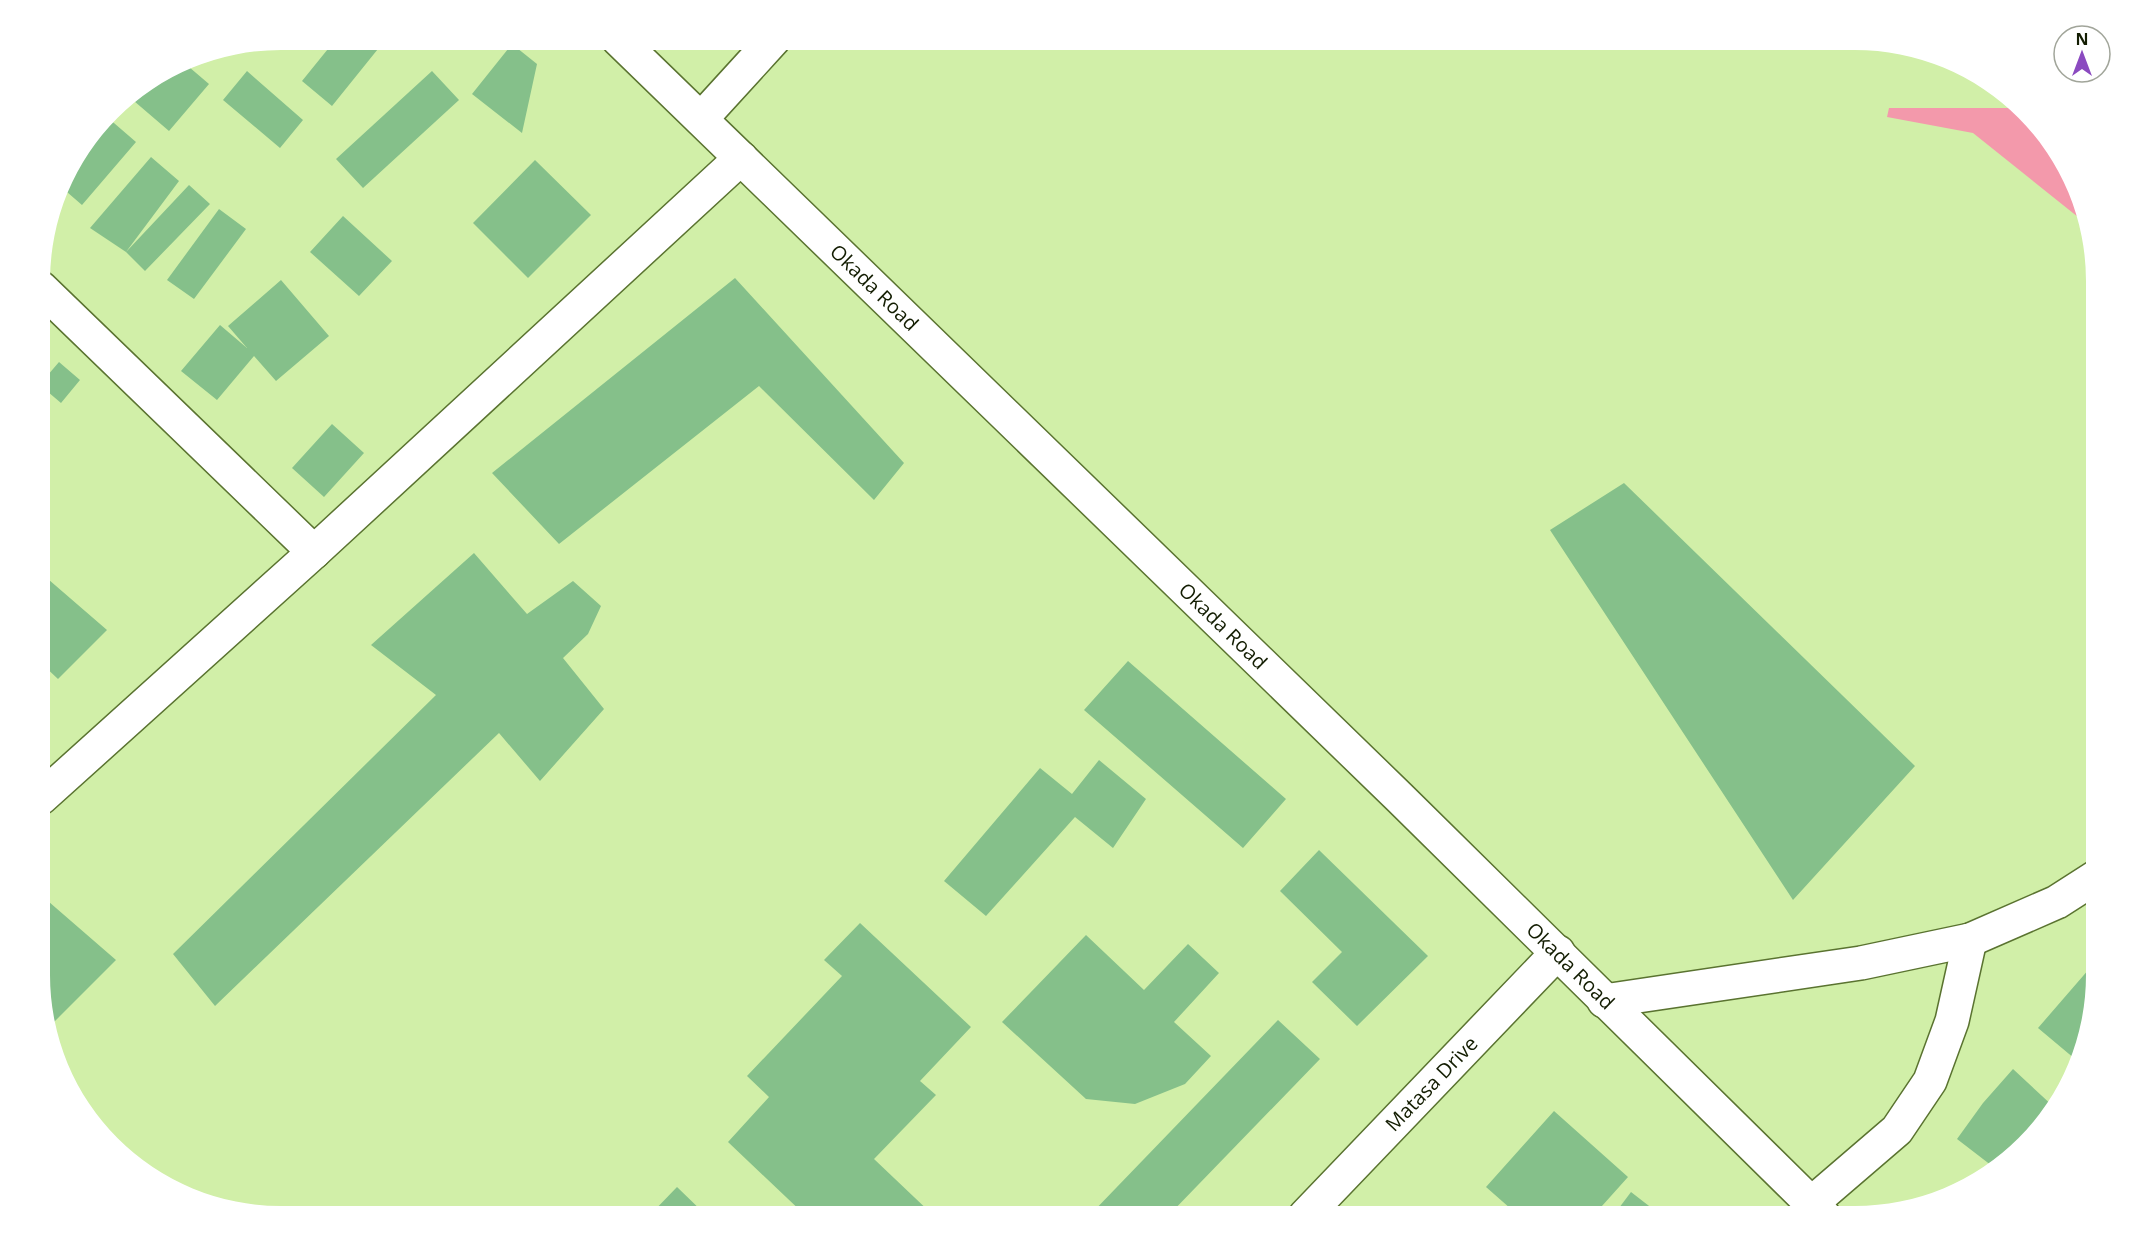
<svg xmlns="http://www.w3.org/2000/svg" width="2136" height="1255" font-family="'Open Sans',sans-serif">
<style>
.green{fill:#f399ab}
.building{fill:#85c08a}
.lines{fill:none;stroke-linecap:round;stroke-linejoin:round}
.minor-casing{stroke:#5a7330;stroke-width:36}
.minor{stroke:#fff;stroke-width:33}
.labels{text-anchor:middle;stroke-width:6;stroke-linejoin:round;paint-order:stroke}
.street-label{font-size:20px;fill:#131d02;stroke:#fff}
</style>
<rect width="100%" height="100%" fill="#d1efa8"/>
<path class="green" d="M1889 108H2023L2064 160 2083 221 1973 133 1887 117Z"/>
<path class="building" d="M336 39H386L332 106 302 81Z
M512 44 537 64 522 133 472 94Z
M182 61 209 84 169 131 127 95Z
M247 71 303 120 280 148 223 100Z
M432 71 459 100 363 188 336 159Z
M107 117 136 142 82 205 60 186 64 173Z
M151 157 179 181 126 252 90 228Z
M535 160 591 215 528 278 473 223Z
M189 185 210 204 145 271 126 252Z
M219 209 246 229 194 299 167 280Z
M343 216 392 261 359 296 310 252Z
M735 278 904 463 874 500 759 386 559 544 492 473Z
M281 280 329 336 276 381 254 356 217 400 181 371 220 325 247 348 228 326Z
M59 362 80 380 61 403 41 386V383Z
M332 424 364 453 324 497 292 468Z
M1624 483 1915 766 1793 900 1550 530Z
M474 553 527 614 573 581 601 606 588 634 563 658 604 709 540 781 499 733 215 1006 173 954 436 695 371 645Z
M41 573 107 630 58 679 41 663Z
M1128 661 1286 799 1243 848 1084 710Z
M1099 760 1146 799 1113 848 1075 817 986 916 944 881 1040 768 1072 794Z
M1319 850 1428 956 1357 1026 1312 982 1342 952 1280 891Z
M41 895 116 960 49 1027 41 1006Z
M860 923 971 1027 920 1081 936 1095 874 1159 934 1216H806L728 1142 769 1097 747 1076 842 976 824 960Z
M1086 935 1144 990 1188 944 1219 973 1174 1022 1211 1056 1185 1084 1135 1104 1086 1099 1002 1022Z
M2096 961V990L2075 1059 2038 1028Z
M1278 1020 1320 1059 1168 1216H1089Z
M2013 1069 2055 1108 2026 1145 1996 1169 1957 1139 1983 1103Z
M1554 1111 1628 1177 1593 1216H1519L1486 1187Z
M677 1187 707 1216H649Z
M1631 1192 1662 1216H1613Z
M1461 1206 1473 1216H1452Z"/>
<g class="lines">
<defs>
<g id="minor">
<path id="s1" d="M618 39 1400 798 1824 1216"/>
<path d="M701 119 774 39"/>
<path d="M41 288 314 552"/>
<path d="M41 798 314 552 741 158"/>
<path d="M1604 1001 1861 963 1970 940 2057 902 2096 877"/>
<path d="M1812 1203 1897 1130 1930 1081 1952 1021 1970 940"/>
<path id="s2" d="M1305 1216 1558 952"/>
</g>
</defs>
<use href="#minor" class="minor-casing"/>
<use href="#minor" class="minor"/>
</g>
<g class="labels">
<g class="street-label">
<text dy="7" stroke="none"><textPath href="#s1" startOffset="357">Okada Road</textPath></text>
<text dy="7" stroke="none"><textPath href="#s1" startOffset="843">Okada Road</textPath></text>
<text dy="7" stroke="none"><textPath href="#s1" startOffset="1329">Okada Road</textPath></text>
<text dy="7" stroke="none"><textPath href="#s2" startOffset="183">Matasa Drive</textPath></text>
</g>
</g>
<path d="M0 0H2136V1255H0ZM281 50H1855A231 231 0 0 1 2086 281V975A231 231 0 0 1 1855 1206H281A231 231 0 0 1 50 975V281A231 231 0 0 1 281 50Z" fill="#fff" fill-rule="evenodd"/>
<g transform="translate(2082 54)"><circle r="28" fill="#ffffff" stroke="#a1a59a" stroke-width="1.5"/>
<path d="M0-4.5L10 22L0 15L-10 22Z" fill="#8b4ac0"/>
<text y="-9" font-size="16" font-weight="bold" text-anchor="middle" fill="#131d02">N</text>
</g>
</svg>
